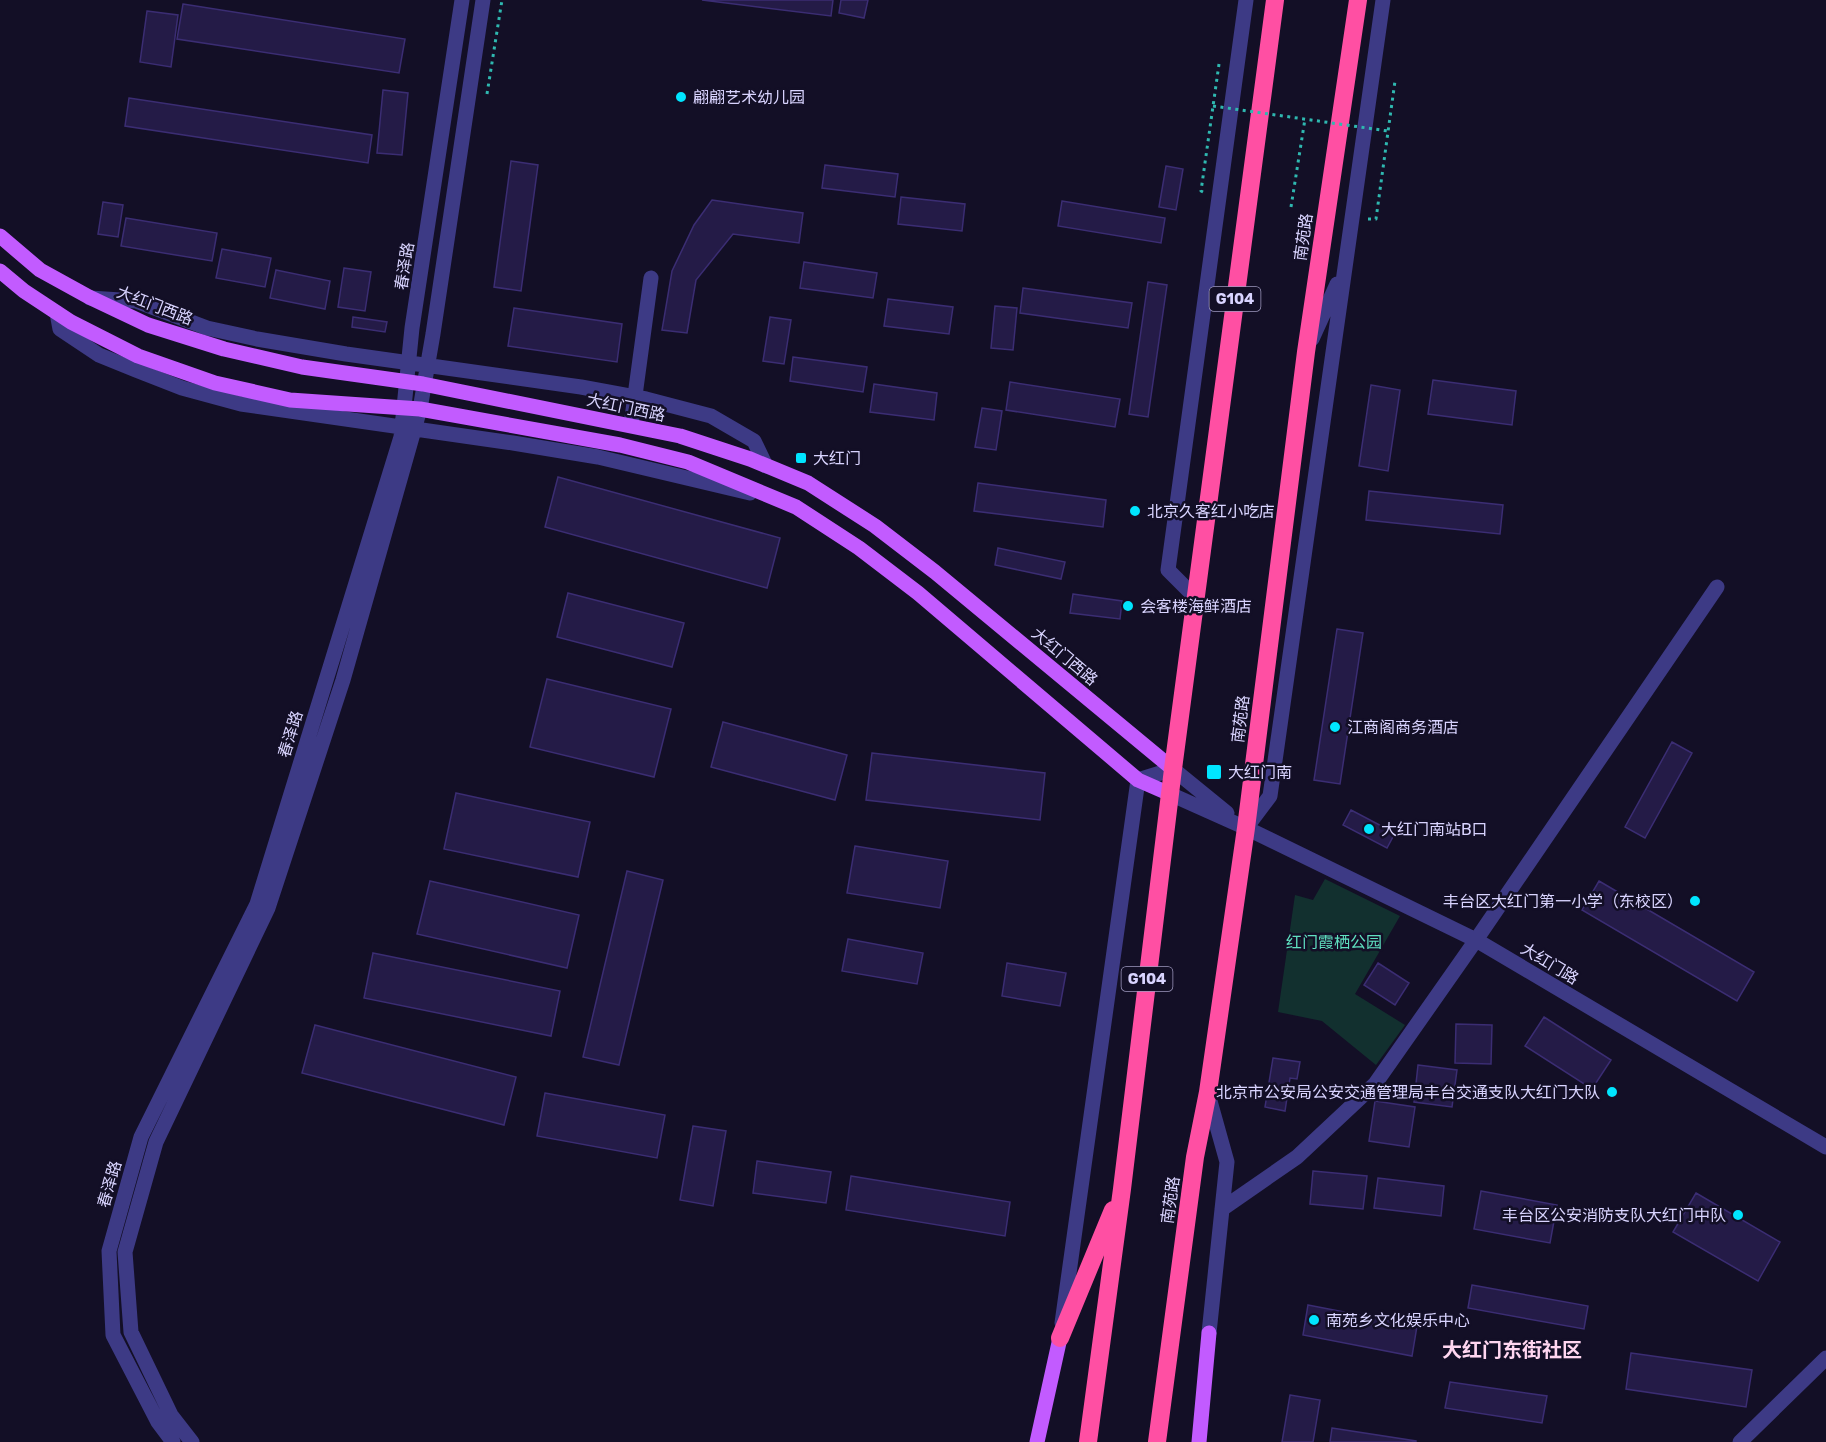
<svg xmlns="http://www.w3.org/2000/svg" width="1826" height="1442" font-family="Rubik,'Noto Sans SC',sans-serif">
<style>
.green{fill:#12302f}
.building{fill:#241b47;stroke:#3b2d73;stroke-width:1.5}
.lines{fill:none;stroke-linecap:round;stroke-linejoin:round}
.path{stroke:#2fb8b0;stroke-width:3;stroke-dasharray:3 4.5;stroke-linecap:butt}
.minor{stroke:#3d3a85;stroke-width:15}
.major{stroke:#c25bff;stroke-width:15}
.highway{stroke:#ff4fa3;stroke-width:18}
.path-bridge{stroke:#2fb8b0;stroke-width:3;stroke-dasharray:3 4.5;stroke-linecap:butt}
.poi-dot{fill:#00e5ff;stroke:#130f26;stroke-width:2}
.labels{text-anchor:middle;stroke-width:5;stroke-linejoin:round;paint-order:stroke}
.shield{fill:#130f26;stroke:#9e99be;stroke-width:1.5}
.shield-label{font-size:15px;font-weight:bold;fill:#d9d4ff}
.poi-label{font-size:16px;fill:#d9d4ff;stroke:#130f26;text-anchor:start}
.street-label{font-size:16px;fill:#d9d4ff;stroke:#130f26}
.park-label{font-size:16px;fill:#5fe0c0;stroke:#130f26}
.quarter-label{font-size:20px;font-weight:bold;fill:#ffd6f0;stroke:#130f26}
</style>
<rect width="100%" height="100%" fill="#130f26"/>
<path class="green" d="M1325 879 1400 916 1355 994 1405 1025 1376 1065 1322 1021 1278 1012 1295 895 1313 900Z"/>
<path class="building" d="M702 0H833L831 16Z
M841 0H868L864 18 839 13Z
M183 4 405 39 399 73 177 39Z
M147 11 178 15 171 67 140 62Z
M383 90 408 93 402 155 377 153Z
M129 98 372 135 368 163 125 126Z
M511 161 538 165 521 291 494 287Z
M825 165 898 174 895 197 822 188Z
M1166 166 1183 169 1176 210 1159 207Z
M901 197 965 204 962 231 898 224Z
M712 200 803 213 799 243 733 234 696 280 687 333 662 330 672 271 694 225Z
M1062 201 1165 218 1161 243 1058 226Z
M103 202 123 205 118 237 98 234Z
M126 218 217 233 212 261 121 246Z
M222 249 271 258 265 287 216 278Z
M804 262 877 273 873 298 800 288Z
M344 268 371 272 365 311 338 307Z
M276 270 330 281 325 309 270 298Z
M1148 282 1167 285 1148 417 1129 414Z
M1023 288 1132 303 1128 328 1020 313Z
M888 299 953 307 949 334 884 326Z
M995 306 1017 308 1013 350 991 348Z
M514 308 622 324 617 362 508 346Z
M353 317 387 322 385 332 352 327Z
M770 317 791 320 784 364 763 361Z
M793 357 867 367 863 392 790 381Z
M1433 380 1516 391 1512 425 1428 414Z
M1010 382 1120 399 1115 427 1006 410Z
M874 384 937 393 934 420 870 412Z
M1371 385 1400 390 1388 471 1359 466Z
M982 408 1002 411 996 450 975 447Z
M558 477 780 538 767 588 545 527Z
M978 483 1106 500 1103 527 974 511Z
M1369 491 1503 505 1500 534 1366 520Z
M998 548 1065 562 1061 579 995 565Z
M568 593 684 623 672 667 557 637Z
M1073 594 1122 601 1120 619 1070 613Z
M1337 629 1363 633 1340 784 1314 780Z
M547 679 671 709 654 777 530 747Z
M723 722 847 755 835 800 711 767Z
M1672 742 1692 753 1645 838 1625 827Z
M872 753 1045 773 1040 820 866 800Z
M456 793 590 822 578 877 444 849Z
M1351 810 1395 833 1387 848 1343 825Z
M855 846 948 861 940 908 847 893Z
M627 871 663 880 619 1065 583 1057Z
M430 881 579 915 567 968 417 934Z
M1599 881 1754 972 1737 1001 1582 910Z
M848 939 923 953 917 984 842 971Z
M373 953 560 991 551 1036 364 998Z
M1007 963 1066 973 1060 1006 1002 996Z
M1378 963 1409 983 1395 1005 1364 985Z
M1544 1017 1611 1060 1592 1089 1525 1046Z
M1456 1024 1492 1025 1491 1064 1455 1063Z
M315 1025 516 1077 504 1125 302 1073Z
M1273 1058 1300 1062 1297 1079 1290 1078 1285 1111 1265 1107Z
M1418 1065 1457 1070 1452 1107 1414 1102Z
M545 1093 665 1115 657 1158 537 1136Z
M1375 1101 1415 1107 1409 1147 1369 1141Z
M693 1126 726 1131 713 1206 680 1200Z
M757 1161 831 1172 826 1203 753 1193Z
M1313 1171 1367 1176 1363 1209 1310 1204Z
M851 1176 1010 1202 1005 1236 846 1210Z
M1378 1178 1444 1186 1441 1216 1374 1208Z
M1481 1191 1557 1205 1550 1243 1474 1229Z
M1696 1193 1780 1242 1758 1281 1673 1232Z
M1472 1285 1588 1306 1584 1329 1468 1308Z
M1308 1305 1417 1326 1412 1356 1303 1335Z
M1631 1353 1752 1370 1746 1407 1626 1389Z
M1450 1382 1547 1396 1542 1423 1445 1408Z
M1290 1395 1320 1400 1313 1442H1282Z
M1332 1428 1416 1441V1442H1330Z"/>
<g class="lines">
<path class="path" d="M487 94 502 0
M1203 192 1201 191 1219 64
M1291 207 1305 119
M1368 219H1376L1395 81"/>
<path class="minor" d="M90 298 136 301 207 328 257 339 346 354 581 387 646 399 711 416 754 441 766 466
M57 313 60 329 99 355 136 370 182 388 241 404 513 443 598 457 750 493
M1312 339 1337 284
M631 425 651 278
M1196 598 1168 570 1246 0
M1170 794 1246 828 1476 940 1826 1147
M1246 828 1270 796 1383 0
M1208 1094 1227 1162 1209 1333
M1222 1209 1297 1157 1375 1084 1476 940 1717 587
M1062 1323 1138 780 1173 769 1227 813
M173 1442 158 1422 113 1335 109 1251 141 1137 257 904 401 437 412 328 462 0
M192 1442 171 1415 131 1332 125 1252 156 1142 268 908 343 680 420 409 433 334 483 0
M1740 1442 1826 1358"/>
<path class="major" d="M0 236 40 270 89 297 148 325 224 349 302 367 423 384 680 436 750 459 808 483 875 526 935 572 1173 769
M0 271 24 291 71 322 138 356 215 383 290 400 420 409 620 445 688 462 796 507 859 548 918 593 1138 780 1170 794
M1037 1442 1060 1338
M1199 1442 1209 1333"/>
<path class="highway" d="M1060 1338 1113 1210
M1088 1442 1122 1189 1173 769 1275 0
M1157 1442 1195 1157 1208 1092 1246 828 1306 352 1358 0"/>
<path class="path-bridge" d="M1213 106 1388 131"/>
</g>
<g class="poi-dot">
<circle cx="681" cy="97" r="6"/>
<rect x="795" y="452" width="12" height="12" rx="3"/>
<circle cx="1135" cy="511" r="6"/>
<circle cx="1128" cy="606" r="6"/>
<circle cx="1335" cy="727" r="6"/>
<rect x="1206" y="764" width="16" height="16" rx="3"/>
<circle cx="1369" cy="829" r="6"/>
<circle cx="1695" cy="901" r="6"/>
<circle cx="1612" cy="1092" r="6"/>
<circle cx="1738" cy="1215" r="6"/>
<circle cx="1314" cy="1320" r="6"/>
</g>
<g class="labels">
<g class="shield">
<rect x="1209.5" y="287" width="51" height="24" rx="4.5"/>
<rect x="1121.5" y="967" width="51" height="24" rx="4.5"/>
</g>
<g class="shield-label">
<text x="1235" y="304">G104</text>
<text x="1147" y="984">G104</text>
</g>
<g class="poi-label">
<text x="693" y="103">翩翩艺术幼儿园</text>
<text x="813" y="464">大红门</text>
<text x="1147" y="517">北京久客红小吃店</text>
<text x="1140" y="612">会客楼海鲜酒店</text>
<text x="1347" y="733">江商阁商务酒店</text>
<text x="1228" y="778">大红门南</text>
<text x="1381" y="835">大红门南站B口</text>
<text x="1683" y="907" text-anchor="end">丰台区大红门第一小学（东校区）</text>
<text x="1600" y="1098" text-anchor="end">北京市公安局公安交通管理局丰台交通支队大红门大队</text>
<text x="1726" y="1221" text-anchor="end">丰台区公安消防支队大红门中队</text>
<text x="1326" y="1326">南苑乡文化娱乐中心</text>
</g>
<g class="street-label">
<text transform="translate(1303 237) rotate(-82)" y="6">南苑路</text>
<text transform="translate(404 266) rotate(-81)" y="6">春泽路</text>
<text transform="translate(155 305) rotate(21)" y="6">大红门西路</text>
<text transform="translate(626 407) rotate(12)" y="6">大红门西路</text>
<text transform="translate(1065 656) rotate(40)" y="6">大红门西路</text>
<text transform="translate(1240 719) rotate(-83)" y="6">南苑路</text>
<text transform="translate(290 734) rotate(-73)" y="6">春泽路</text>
<text transform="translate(1550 963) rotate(31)" y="6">大红门路</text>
<text transform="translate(109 1184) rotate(-74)" y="6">春泽路</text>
<text transform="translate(1170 1200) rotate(-82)" y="6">南苑路</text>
</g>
<g class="park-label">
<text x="1334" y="948">红门霞栖公园</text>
</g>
<g class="quarter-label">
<text x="1512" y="1357">大红门东街社区</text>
</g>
</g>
</svg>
